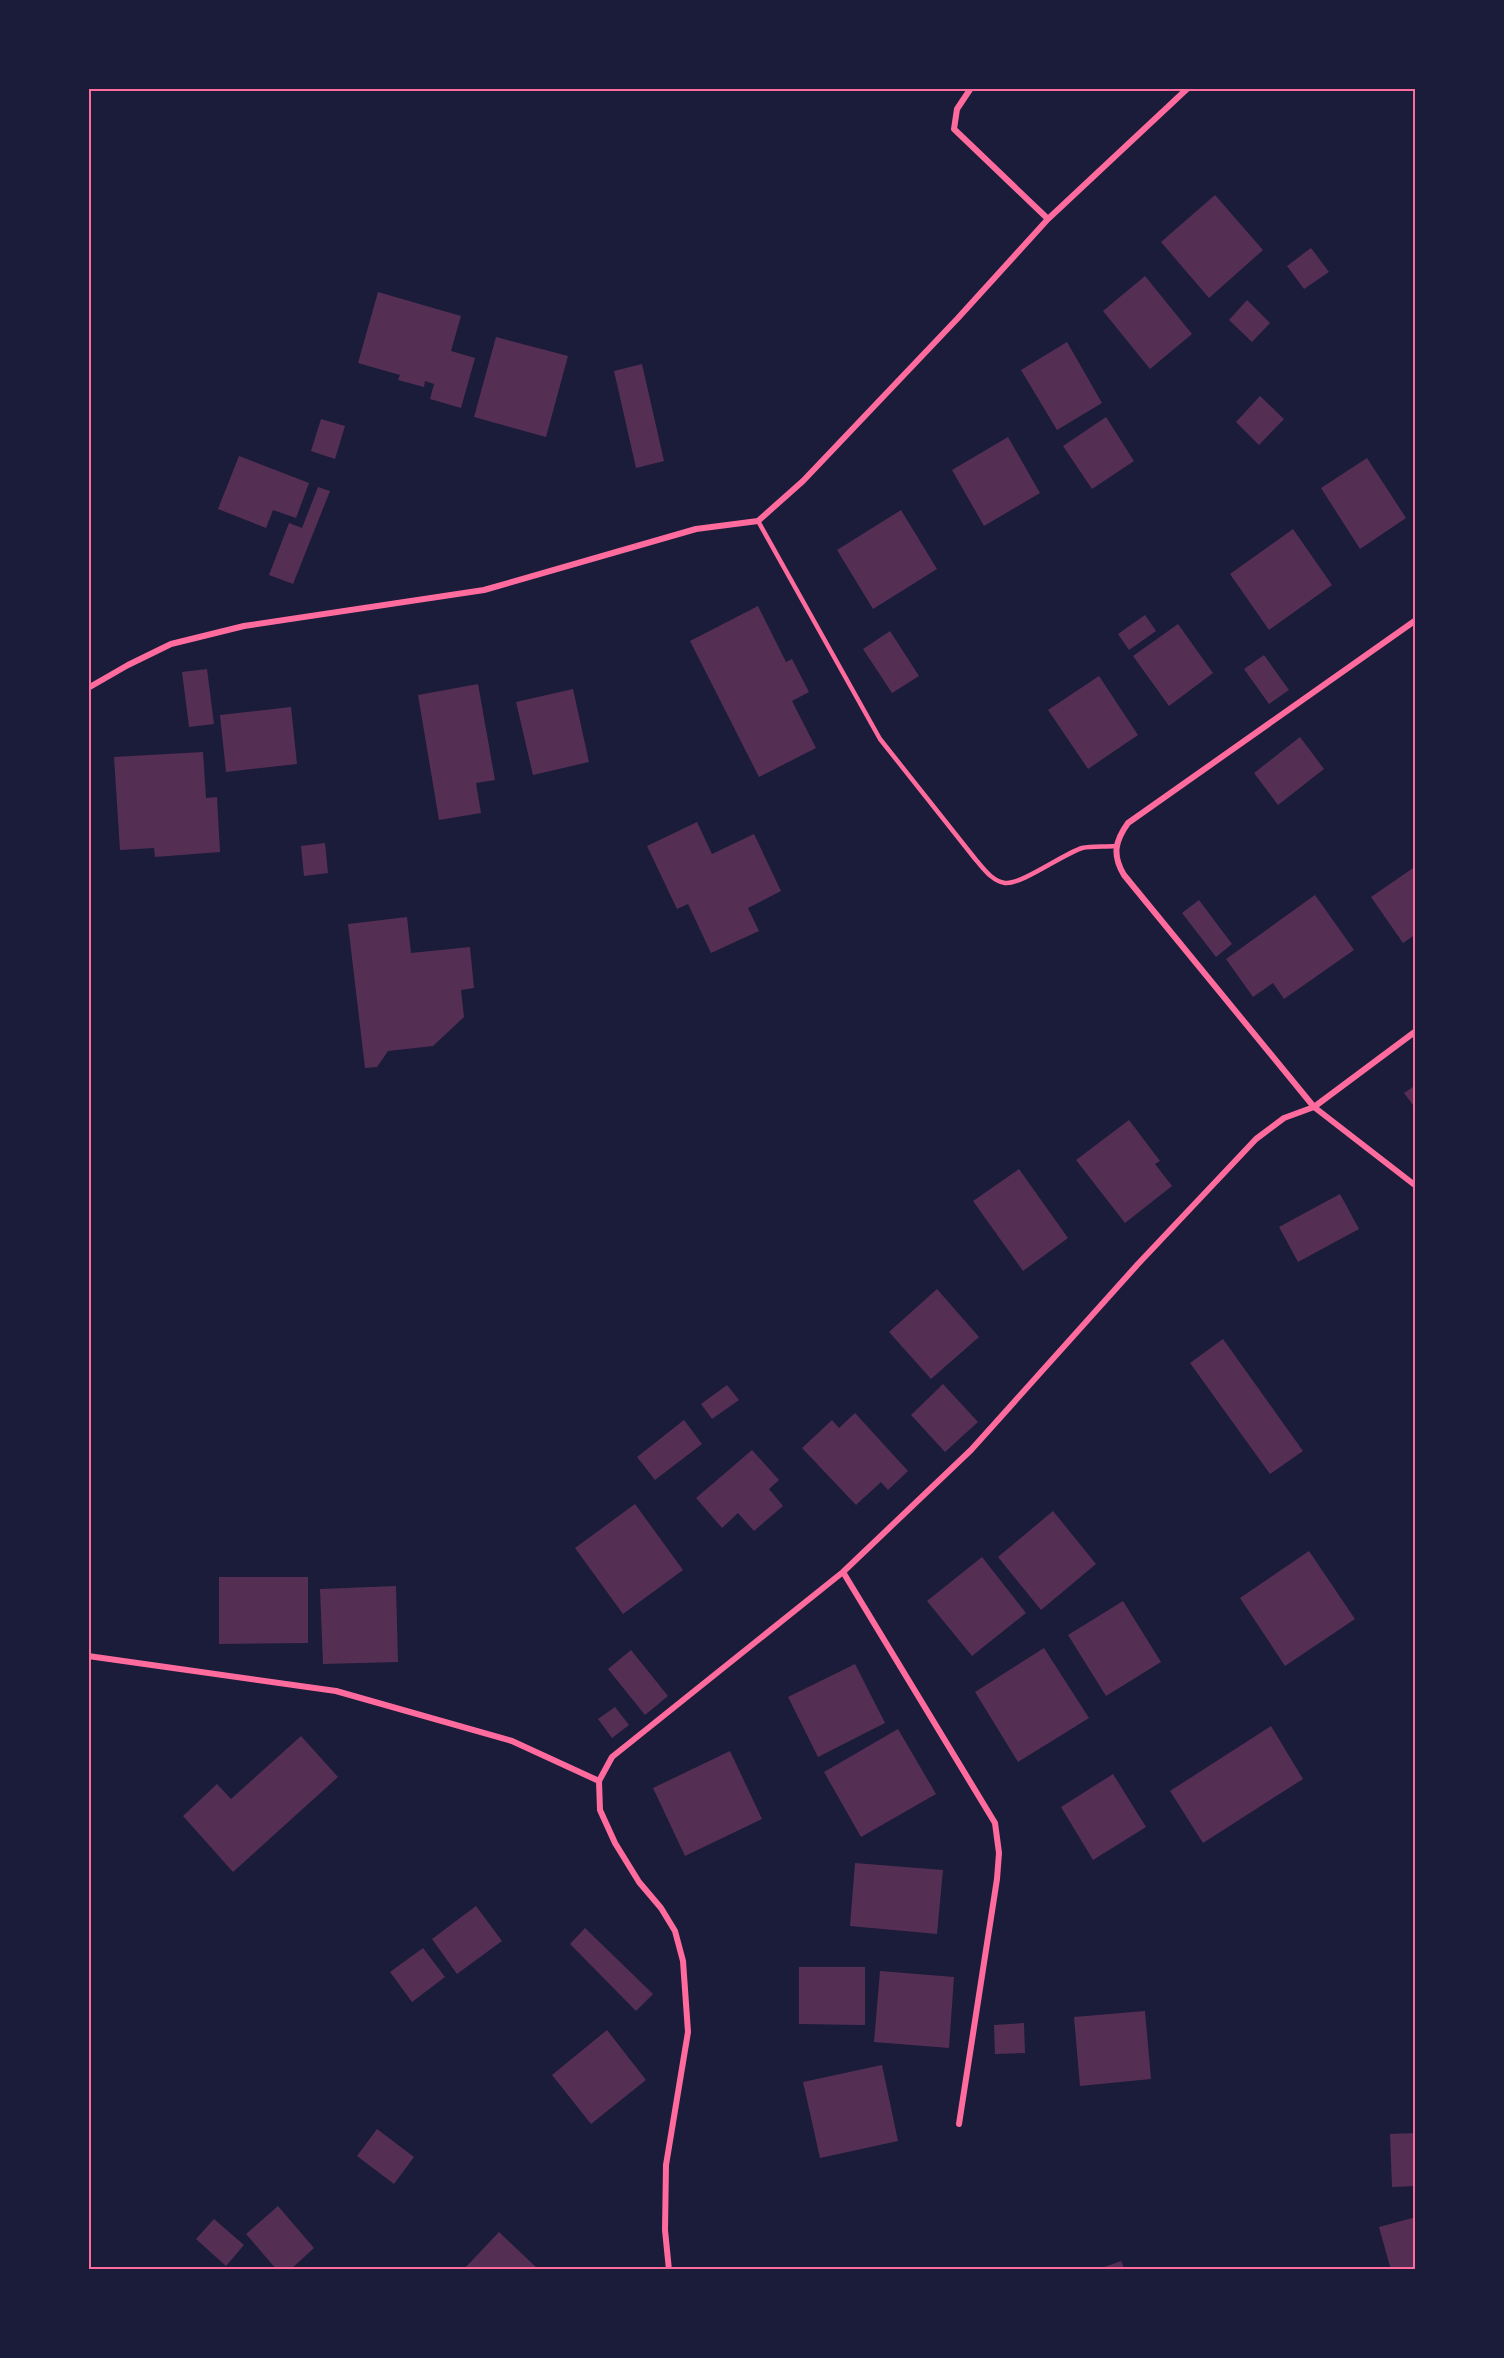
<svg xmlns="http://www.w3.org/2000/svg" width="1504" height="2358" font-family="'Roboto Serif',serif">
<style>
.building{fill:#542f53}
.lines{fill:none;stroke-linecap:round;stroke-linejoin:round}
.service{stroke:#ff6b9d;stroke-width:4.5}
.minor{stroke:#ff6b9d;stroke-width:6}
.neatline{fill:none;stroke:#ff6b9d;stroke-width:2}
</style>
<rect width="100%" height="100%" fill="#1b1b3a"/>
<path class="building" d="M1215 195 1263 250 1209 298 1161 242Z
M1311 248 1329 272 1304 289 1287 266Z
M1145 276 1192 334 1150 369 1103 311Z
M378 292 461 316 451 351 475 358 461 408 430 399 434 384 425 381 424 387 398 380 400 375 358 363Z
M1247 300 1270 323 1252 342 1229 320Z
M496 337 568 356 546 437 474 417Z
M1067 342 1102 403 1057 430 1021 370Z
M642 364 664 461 636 468 614 371Z
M1260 396 1284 419 1259 445 1236 422Z
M1106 417 1134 461 1092 489 1063 446Z
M321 419 345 426 335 459 311 451Z
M1008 437 1040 493 984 526 952 470Z
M239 456 309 483 296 518 273 510 266 528 218 509Z
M1367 458 1406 518 1360 549 1321 488Z
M318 487 330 491 293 584 269 575 289 523 302 528Z
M901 510 937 569 873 609 837 550Z
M1293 529 1332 585 1269 630 1230 574Z
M758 606 786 662 792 659 809 692 792 701 816 748 759 777 690 641Z
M1145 615 1156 631 1129 650 1118 634Z
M1178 624 1213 673 1169 706 1133 656Z
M890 631 919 676 892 693 863 649Z
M1264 655 1289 690 1269 704 1244 669Z
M207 669 214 724 189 727 182 672Z
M1099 676 1138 735 1088 769 1048 710Z
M478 684 495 780 476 783 481 813 439 820 418 695Z
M573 689 589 762 533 775 516 702Z
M291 707 297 764 226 772 220 715Z
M1300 737 1324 769 1278 805 1254 773Z
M203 752 206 798 217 797 220 852 155 857 154 848 120 850 114 757Z
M697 822 712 854 754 834 781 891 748 908 759 931 711 953 688 904 677 909 647 846Z
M325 843 328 873 304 876 301 846Z
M1416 866V934L1403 943 1371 897Z
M1315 895 1354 950 1284 999 1273 983 1253 997 1226 959Z
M1199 900 1232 944 1216 957 1182 913Z
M407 917 411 953 470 947 474 988 461 990 464 1017 433 1046 388 1051 377 1067 365 1068 348 924Z
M1416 1085V1109L1404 1093Z
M1129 1120 1160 1161 1155 1164 1172 1186 1125 1223 1076 1160Z
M1019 1169 1068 1238 1023 1271 973 1201Z
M1340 1194 1359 1229 1298 1262 1279 1227Z
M937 1289 979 1337 931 1379 889 1332Z
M1223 1339 1303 1451 1270 1474 1190 1363Z
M943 1384 978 1422 945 1452 911 1415Z
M727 1385 739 1400 712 1419 701 1404Z
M855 1413 908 1471 888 1490 881 1482 856 1505 802 1448 832 1420 839 1428Z
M684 1420 702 1444 655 1480 637 1457Z
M752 1450 779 1480 769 1489 783 1506 754 1531 738 1513 722 1528 696 1498Z
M635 1504 683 1570 623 1614 575 1548Z
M1053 1511 1096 1564 1041 1610 998 1557Z
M1309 1551 1355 1619 1285 1666 1240 1598Z
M982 1557 1026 1613 972 1656 927 1601Z
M219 1577H308V1643L219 1644Z
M396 1586 398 1662 323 1664 320 1589Z
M1123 1601 1161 1662 1106 1696 1068 1635Z
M1044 1648 1089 1718 1018 1762 975 1692Z
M631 1650 668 1696 645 1715 608 1669Z
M855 1664 885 1723 818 1757 788 1697Z
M615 1707 629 1725 612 1738 598 1719Z
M1271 1726 1303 1779 1203 1843 1170 1791Z
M898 1729 936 1794 861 1837 824 1772Z
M301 1736 338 1777 233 1872 183 1816 217 1784 231 1799Z
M730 1751 762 1819 685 1856 653 1788Z
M1113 1774 1146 1827 1093 1860 1061 1807Z
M855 1863 943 1870 937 1934 850 1926Z
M476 1906 502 1941 457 1974 432 1939Z
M585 1928 653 1994 636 2011 570 1944Z
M423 1948 445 1977 412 2002 390 1972Z
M799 1967H865V2025L799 2024Z
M880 1971 954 1977 949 2048 874 2042Z
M1145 2011 1151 2079 1080 2086 1074 2017Z
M1024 2023 1025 2053 995 2054 994 2025Z
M607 2030 646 2080 591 2124 552 2075Z
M882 2065 898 2141 820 2158 803 2082Z
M377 2129 414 2157 394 2184 357 2156Z
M1416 2133V2186L1392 2187 1390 2134Z
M278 2206 314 2248 290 2270H277L246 2234Z
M1416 2217V2270H1391L1379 2227Z
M214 2219 244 2245 226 2266 196 2239Z
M499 2232 539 2270H463Z
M1121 2261 1125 2270H1099V2269Z"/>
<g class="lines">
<path class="service" d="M758 521 880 739 976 860C984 869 992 881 1005 883 1021 885 1063 854 1082 848 1092 846 1105 847 1115 846"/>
<path class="minor" d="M971 88 957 109 954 129 1048 219
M1416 620 1128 823C1115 841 1112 855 1124 875L1314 1107 1416 1186
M88 688 128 665 171 644 244 626 484 590 696 529 758 521 803 481 958 318 1048 219 1188 88
M843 1572 995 1823 999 1853 997 1879 959 2124
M88 1656 336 1691 512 1741 599 1781
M669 2270 665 2230 666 2165 688 2032 683 1961 675 1931 661 1908 639 1882 615 1843 600 1810 599 1781 612 1757 843 1572 971 1450 1138 1264 1256 1139 1284 1118 1314 1107 1416 1031"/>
</g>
<rect width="1504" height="2358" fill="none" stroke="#1b1b3a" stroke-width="180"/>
<rect x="90" y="90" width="1324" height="2178" class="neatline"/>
</svg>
